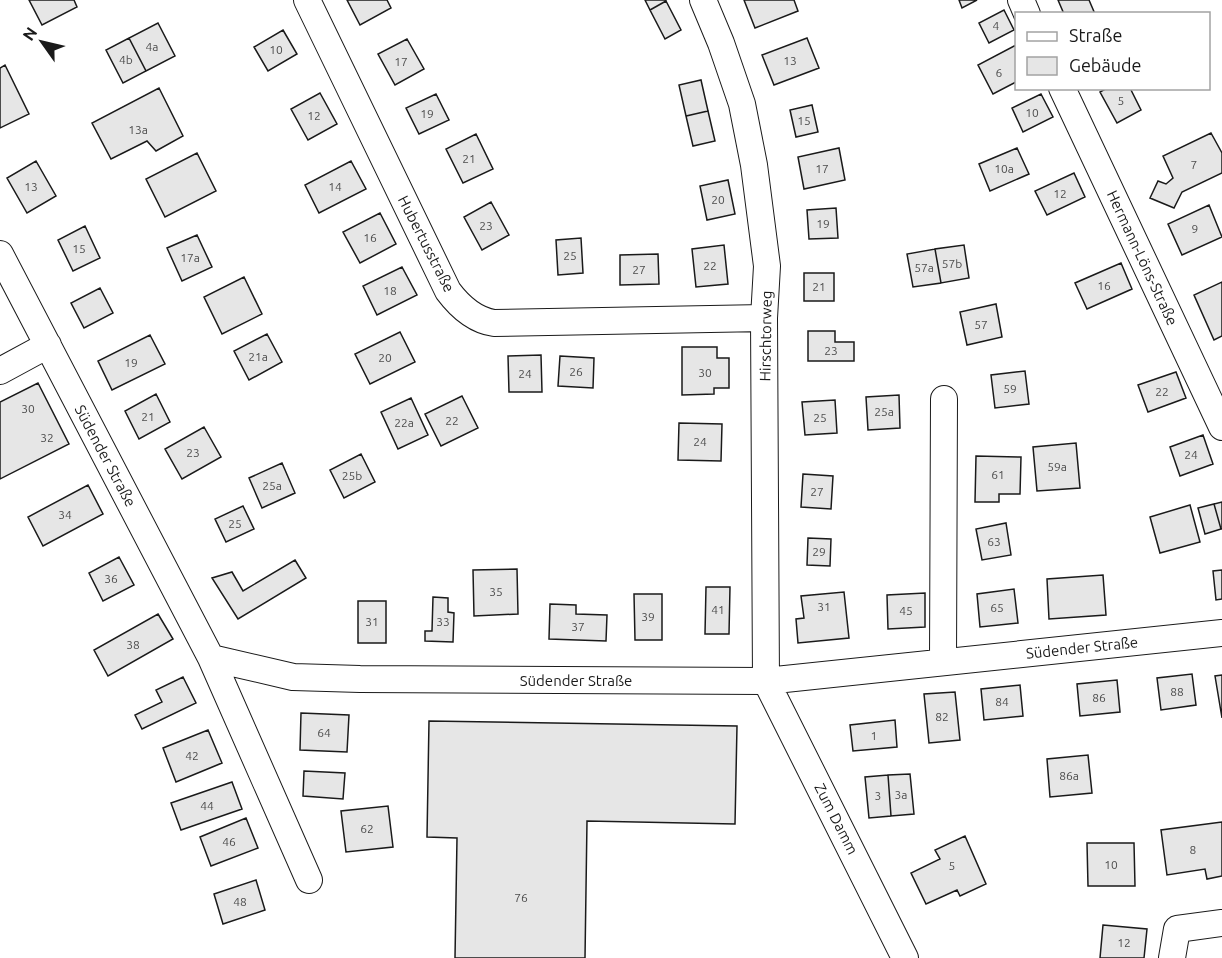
<svg xmlns="http://www.w3.org/2000/svg" width="1222" height="958" font-family="Ubuntu,sans-serif">
<style>
.building{fill:#e6e6e6;stroke:#1a1a1a;stroke-width:1.5}
.lines{fill:none;stroke-linecap:round;stroke-linejoin:round}
.minor-casing{stroke:#1a1a1a;stroke-width:28}
.minor{stroke:#fff;stroke-width:26}
.labels{text-anchor:middle;stroke-width:4.5;stroke-linejoin:round;paint-order:stroke}
.number-label{font-size:12px;fill:#4d4d4d}
.street-label{font-size:15px;fill:#1a1a1a;stroke:#fff}
</style>
<rect width="100%" height="100%" fill="#fff"/>
<path class="building" d="M29 0H74L77 7 42 25Z
M347 0H387L391 8 360 25Z
M645 0H666V1L650 10Z
M744 0H794L798 11 755 28Z
M959 0H977L962 8Z
M1058 0H1089L1095 14H1064Z
M666 1 681 30 665 39 650 10Z
M1004 10 1014 30 989 43 979 23Z
M158 23 175 56 146 71 129 38Z
M283 30 297 54 268 71 254 47Z
M129 38 146 71 123 83 106 50Z
M807 38 819 68 774 85 762 55Z
M407 39 424 69 395 85 378 54Z
M1016 45V82L993 94 978 65Z
M5 65 29 114 0 128V68Z
M701 80 708 111 686 116 679 85Z
M159 88 183 136 156 151 147 141 111 159 92 123Z
M1107 88H1130L1141 110 1117 123 1100 92Z
M320 93 337 124 308 140 291 109Z
M436 94 449 120 419 134 406 108Z
M1041 94 1053 117 1023 132 1012 108Z
M812 105 818 132 796 137 790 110Z
M708 111 715 141 693 146 686 116Z
M1211 133 1222 153V173L1182 192 1174 208 1150 198 1158 181 1166 184 1173 178 1163 156Z
M476 134 493 169 463 183 446 149Z
M839 148 845 180 804 189 798 157Z
M1017 148 1029 174 990 191 979 164Z
M197 153 216 191 165 217 146 179Z
M36 161 56 196 27 213 7 178Z
M351 161 366 189 319 213 305 185Z
M1074 173 1085 197 1047 215 1035 191Z
M728 180 735 214 707 220 700 186Z
M491 202 509 235 482 250 464 217Z
M1209 205 1222 237 1182 255 1168 224Z
M836 208 838 238 809 239 807 210Z
M380 213 396 244 360 263 343 232Z
M85 226 100 258 73 271 58 240Z
M197 235 212 267 182 281 167 248Z
M581 238 583 273 558 275 556 240Z
M724 245 728 284 696 287 692 249Z
M964 245 969 278 941 283 935 249Z
M935 249 941 283 913 287 907 254Z
M658 254 659 284 620 285V255Z
M1121 263 1132 289 1087 309 1075 283Z
M402 267 417 295 377 315 363 286Z
M804 273H834V301H804Z
M244 277 262 314 222 334 204 297Z
M1222 282V336L1214 340 1194 295Z
M100 288 113 313 84 328 71 303Z
M996 304 1002 337 967 345 960 312Z
M808 331H835V342H854V361H808Z
M400 332 415 362 370 384 355 354Z
M267 334 282 362 249 380 234 351Z
M150 335 165 364 112 390 98 361Z
M682 347H717V358H729V388H714V394L682 395Z
M541 355 542 392H509L508 356Z
M560 356 594 358 593 388 558 386Z
M1025 371 1029 404 995 408 991 375Z
M1176 372 1186 398 1148 412 1138 385Z
M38 383 69 444 0 479V402Z
M156 394 170 422 139 439 125 411Z
M899 395 900 428 868 430 866 397Z
M462 396 478 428 441 446 425 414Z
M411 398 428 435 398 449 381 412Z
M835 400 837 433 805 435 802 402Z
M679 423 722 424 721 461 678 460Z
M204 427 221 457 182 479 165 449Z
M1203 435 1213 464 1180 476 1170 447Z
M1076 443 1080 488 1037 491 1033 447Z
M361 454 375 482 344 498 330 470Z
M976 456 1021 457 1020 494H999V502H975Z
M282 463 295 493 262 508 249 478Z
M803 474 833 476 831 509 801 507Z
M88 485 103 514 43 546 28 517Z
M1222 502V529H1221L1214 504Z
M1214 504 1221 529 1205 534 1198 508Z
M1190 505 1200 542 1160 553 1150 517Z
M243 506 254 529 226 542 215 519Z
M1006 523 1011 555 982 560 976 529Z
M808 538 831 539 830 566 807 565Z
M119 557 134 585 103 601 89 573Z
M295 560 306 578 238 619 212 578 232 572 243 591Z
M517 569 518 614 474 616 473 570Z
M1222 570V599L1216 600 1213 571Z
M1103 575 1106 615 1049 619 1047 579Z
M706 587H730L729 634H705Z
M1014 589 1018 623 980 627 977 594Z
M844 592 849 638 798 643 796 619 804 618 801 596Z
M925 593V627L888 629 887 595Z
M634 594H662V640H635Z
M433 597 448 598V612L454 613 453 642 425 641V631H432Z
M358 601H386V643H358Z
M550 604 576 605V614L607 615 606 641 549 639Z
M158 614 173 639 108 676 94 650Z
M1192 674 1196 705 1161 710 1157 678Z
M1222 675V718L1215 676Z
M183 677 196 703 142 729 135 715 162 702 156 690Z
M1117 680 1120 712 1080 716 1077 684Z
M1020 685 1023 716 984 720 981 689Z
M955 692 960 740 929 743 924 694Z
M301 713 349 715 347 752 300 750Z
M895 720 897 747 853 751 850 725Z
M429 721 737 726 735 824 587 821 585 958H455L457 838 427 837Z
M208 730 222 763 176 782 163 748Z
M1088 755 1092 793 1050 797 1047 759Z
M304 771 345 773 343 799 303 796Z
M910 774 914 814 891 816 888 775Z
M888 775 891 816 869 818 865 777Z
M232 782 242 809 181 830 171 803Z
M388 806 393 847 346 852 341 811Z
M246 818 258 848 211 866 200 837Z
M1222 822V876L1207 879 1205 869 1167 875 1161 830Z
M965 836 986 884 960 896 957 890 926 904 911 873 940 859 935 850Z
M1087 843H1134L1135 886H1088Z
M256 880 265 910 223 924 214 894Z
M1103 925 1147 929 1144 958H1100Z"/>
<g class="lines">
<defs>
<path id="minor" d="M307 0 448 291C460 307 474 320 494 323L764 318
M703 0 721 43 742 104 754 165 767 266 764 318 766 681 905 958
M1021 0 1027 14
M1062 88 1222 427
M0 254 211 658 293 677 360 679 766 681 1222 633
M0 371 48 345
M211 658 309 880
M943 662 944 399
M1172 958 1177 929 1222 923"/>
</defs>
<use href="#minor" class="minor-casing"/>
<use href="#minor" class="minor"/>
</g>
<g class="labels">
<g class="number-label">
<text x="996" y="30">4</text>
<text x="152" y="51">4a</text>
<text x="276" y="54">10</text>
<text x="126" y="64">4b</text>
<text x="790" y="65">13</text>
<text x="401" y="66">17</text>
<text x="999" y="77">6</text>
<text x="1121" y="105">5</text>
<text x="1032" y="117">10</text>
<text x="427" y="118">19</text>
<text x="314" y="120">12</text>
<text x="804" y="125">15</text>
<text x="138" y="134">13a</text>
<text x="469" y="163">21</text>
<text x="1194" y="169">7</text>
<text x="822" y="173">17</text>
<text x="1004" y="173">10a</text>
<text x="31" y="191">13</text>
<text x="335" y="191">14</text>
<text x="1060" y="198">12</text>
<text x="718" y="204">20</text>
<text x="823" y="228">19</text>
<text x="486" y="230">23</text>
<text x="1195" y="233">9</text>
<text x="370" y="242">16</text>
<text x="79" y="253">15</text>
<text x="570" y="260">25</text>
<text x="190" y="262">17a</text>
<text x="952" y="268">57b</text>
<text x="710" y="270">22</text>
<text x="924" y="272">57a</text>
<text x="639" y="274">27</text>
<text x="1104" y="290">16</text>
<text x="819" y="291">21</text>
<text x="390" y="295">18</text>
<text x="981" y="329">57</text>
<text x="831" y="355">23</text>
<text x="258" y="361">21a</text>
<text x="385" y="362">20</text>
<text x="131" y="367">19</text>
<text x="576" y="376">26</text>
<text x="705" y="377">30</text>
<text x="525" y="378">24</text>
<text x="1010" y="393">59</text>
<text x="1162" y="396">22</text>
<text x="28" y="413">30</text>
<text x="884" y="416">25a</text>
<text x="148" y="421">21</text>
<text x="820" y="422">25</text>
<text x="452" y="425">22</text>
<text x="404" y="427">22a</text>
<text x="47" y="442">32</text>
<text x="700" y="446">24</text>
<text x="193" y="457">23</text>
<text x="1191" y="459">24</text>
<text x="1057" y="471">59a</text>
<text x="998" y="479">61</text>
<text x="352" y="480">25b</text>
<text x="272" y="490">25a</text>
<text x="817" y="496">27</text>
<text x="65" y="519">34</text>
<text x="235" y="528">25</text>
<text x="994" y="546">63</text>
<text x="819" y="556">29</text>
<text x="111" y="583">36</text>
<text x="496" y="596">35</text>
<text x="824" y="611">31</text>
<text x="997" y="612">65</text>
<text x="718" y="614">41</text>
<text x="906" y="615">45</text>
<text x="648" y="621">39</text>
<text x="372" y="626">31</text>
<text x="443" y="626">33</text>
<text x="578" y="631">37</text>
<text x="133" y="649">38</text>
<text x="1177" y="696">88</text>
<text x="1099" y="702">86</text>
<text x="1002" y="706">84</text>
<text x="942" y="721">82</text>
<text x="324" y="737">64</text>
<text x="874" y="740">1</text>
<text x="192" y="760">42</text>
<text x="1069" y="780">86a</text>
<text x="901" y="799">3a</text>
<text x="878" y="800">3</text>
<text x="207" y="810">44</text>
<text x="367" y="833">62</text>
<text x="229" y="846">46</text>
<text x="1193" y="854">8</text>
<text x="1111" y="869">10</text>
<text x="952" y="870">5</text>
<text x="521" y="902">76</text>
<text x="240" y="906">48</text>
<text x="1124" y="947">12</text>
</g>
<g class="street-label">
<text transform="translate(426 244) rotate(63)" y="5">Hubertusstraße</text>
<text transform="translate(1142 258) rotate(65)" y="5">Hermann-Löns-Straße</text>
<text transform="translate(766 336) rotate(-89)" y="5">Hirschtorweg</text>
<text transform="translate(105 456) rotate(62)" y="5">Südender Straße</text>
<text transform="translate(1082 648) rotate(-6)" y="5">Südender Straße</text>
<text x="576" y="686">Südender Straße</text>
<text transform="translate(836 819) rotate(63)" y="5">Zum Damm</text>
</g>
</g>
<rect x="1015" y="12" width="195" height="78" fill="#ffffff" stroke="#a3a3a3" stroke-width="1.5"/>
<rect x="1027" y="32" width="30" height="9" fill="#ffffff" stroke="#a3a3a3" stroke-width="1.5"/>
<text x="1069" y="42" font-size="18" fill="#1a1a1a">Straße</text>
<rect x="1027" y="57" width="30" height="18" fill="#e6e6e6" stroke="#a3a3a3" stroke-width="1.5"/>
<text x="1069" y="72" font-size="18" fill="#1a1a1a">Gebäude</text>
<g transform="translate(42 42) rotate(304)" stroke="#ffffff" stroke-width="4.5" paint-order="stroke">
<path d="M0-4.5L10 22L0 15L-10 22Z" fill="#1a1a1a"/>
<text y="-9" font-size="16" font-weight="bold" text-anchor="middle" fill="#1a1a1a">N</text>
</g>
</svg>
